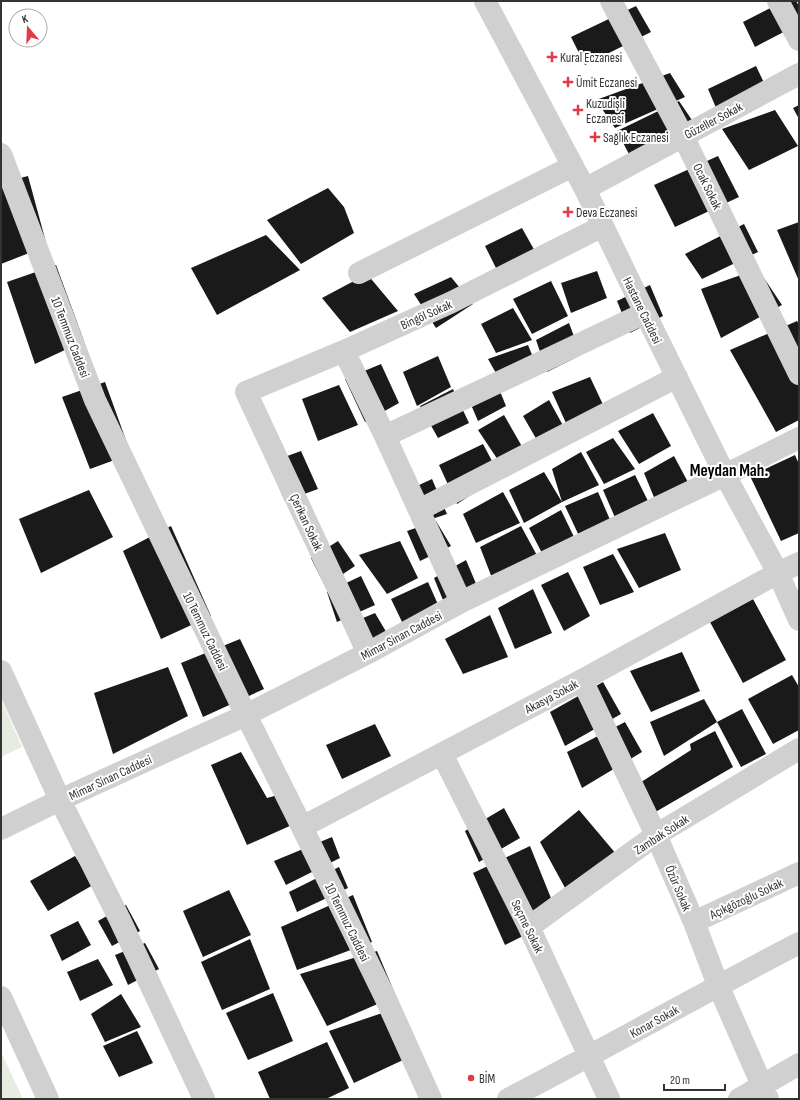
<svg xmlns="http://www.w3.org/2000/svg" width="800" height="1100" font-family="'Sofia Sans Condensed',sans-serif">
<style>
.green{fill:#e6ecdf}
.building{fill:#1a1a1a}
.lines{fill:none;stroke-linecap:round;stroke-linejoin:round}
.minor{stroke:#d0d0d0;stroke-width:22}
.poi-dot{fill:#e63946;stroke:#fff;stroke-width:1.5}
.labels{text-anchor:middle;stroke-width:4;stroke-linejoin:round;paint-order:stroke}
.poi-label{font-size:13px;fill:#333;stroke:#fff;text-anchor:start}
.street-label{font-size:13px;fill:#333;stroke:#fff}
.district-label{font-size:17px;font-weight:bold;fill:#000;stroke:#fff}
</style>
<rect width="100%" height="100%" fill="#fff"/>
<path class="green" d="M1 699 22 747 1 757Z
M1 1052 23 1099H1Z"/>
<path class="building" d="M784 1H796L799 6V24L755 47 743 22Z
M636 6 651 32 585 65 571 37Z
M756 66 768 91 720 117 708 89Z
M670 73 685 97 615 128 596 100Z
M679 101 696 126 632 160 617 131Z
M799 105V119L793 108Z
M775 110 798 146 749 170 722 129Z
M718 156 739 197 675 227 654 185Z
M28 176 47 246 1 264V183Z
M328 188 344 207 354 233 301 264 267 220Z
M799 222V281L777 230Z
M744 224 758 252 702 279 685 254Z
M522 228 536 253 499 274 485 246Z
M266 235 300 270 217 315 191 268Z
M56 265 84 341 35 364 7 282Z
M758 269 782 305 721 338 701 289Z
M597 271 607 298 571 313 561 283Z
M367 274 398 311 350 332 322 298Z
M451 277 473 304 436 328 414 294Z
M551 281 568 316 532 334 513 299Z
M650 285 663 316 630 333 617 301Z
M513 308 532 340 496 353 481 324Z
M797 321 799 324V420L776 432 730 350Z
M569 323 581 355 547 372 536 340Z
M528 345 537 367 501 382 488 359Z
M438 356 451 387 417 406 403 372Z
M381 364 399 403 365 422 345 379Z
M590 377 607 413 570 432 552 392Z
M495 379 506 406 478 421 466 393Z
M105 382 131 454 90 469 62 397Z
M339 385 358 425 318 441 302 399Z
M453 389 469 423 438 438 420 406Z
M549 400 571 440 545 454 523 416Z
M653 413 671 446 639 464 618 431Z
M504 415 528 457 504 469 478 430Z
M613 438 635 469 604 484 586 452Z
M483 444 500 476 457 504 439 465Z
M301 451 318 489 285 501 268 463Z
M581 452 599 485 562 502 552 469Z
M795 455 799 464V533L781 541 750 476Z
M674 456 690 486 658 507 644 473Z
M544 472 562 502 524 523 509 490Z
M635 475 650 505 617 522 603 490Z
M432 479 447 514 414 525 404 492Z
M89 490 113 537 41 573 19 519Z
M503 492 520 523 476 543 463 514Z
M598 492 611 522 581 540 565 506Z
M561 510 575 539 544 557 529 528Z
M436 521 451 546 420 561 407 531Z
M171 526 211 616 161 639 123 551Z
M521 526 540 561 494 583 480 547Z
M665 533 681 570 639 588 617 549Z
M338 541 355 566 325 586 311 558Z
M400 541 418 578 387 594 359 555Z
M613 554 634 592 600 605 583 567Z
M466 560 480 593 447 610 434 578Z
M568 572 590 616 564 631 541 585Z
M361 576 375 605 337 622 327 592Z
M428 582 440 609 404 626 391 599Z
M533 589 552 633 515 649 498 608Z
M753 599 786 660 743 683 710 622Z
M375 613 391 640 357 655 344 626Z
M490 615 508 657 463 674 445 639Z
M240 639 264 689 203 717 181 663Z
M682 652 700 691 651 712 630 671Z
M168 667 188 716 113 754 94 693Z
M792 675 799 687V730L773 744 748 699Z
M603 682 621 714 565 746 550 712Z
M704 699 717 722 742 709 766 754 741 767 717 722 664 756 650 722Z
M625 722 642 752 582 788 567 752Z
M375 724 391 756 342 779 326 745Z
M715 731 733 767 652 814 635 786 691 750 690 744Z
M241 752 267 798 292 791 303 820 247 845 211 765Z
M504 808 520 838 479 862 465 831Z
M579 810 617 855 570 897 540 842Z
M332 837 340 858 286 885 274 861Z
M530 846 559 918 505 945 473 873Z
M75 856 93 885 48 911 30 881Z
M339 867 348 888 297 912 289 892Z
M229 890 251 935 203 957 183 911Z
M353 895 372 942 297 970 281 927Z
M126 905 140 931 112 946 98 921Z
M78 921 91 945 62 961 50 935Z
M250 939 270 989 222 1010 201 962Z
M145 943 159 969 128 985 115 955Z
M377 951 396 996 327 1026 300 974Z
M98 959 113 985 80 1001 67 972Z
M273 993 293 1041 248 1060 226 1013Z
M121 994 141 1027 105 1042 91 1014Z
M400 1007 420 1052 354 1083 329 1031Z
M137 1031 153 1063 119 1077 103 1046Z
M327 1042 349 1088 326 1099H270L258 1072Z"/>
<g class="lines">
<path class="minor" d="M485 1 585 189 645 313 725 475 778 573 799 620
M611 1 683 136 799 374
M778 1 799 40
M1 154 95 400 246 715 302 827 385 997 431 1099
M585 189 799 74
M359 273 573 166
M344 351 385 436 461 602
M385 436 645 313
M419 510 677 377
M368 653 246 392 344 351 452 302 603 226
M1 671 60 800 120 920 204 1099
M582 680 656 835 694 922 718 985 768 1099
M442 754 529 927 609 1099
M302 827 582 680 778 573 799 563
M1 829 60 800 246 715 368 653 461 602 725 475 799 438
M694 922 799 873
M529 927 656 835 799 749
M1 997 48 1099
M508 1099C606 1048 701 994 799 943
M739 1099 799 1064"/>
</g>
<g class="poi-dot">
<path d="M550 51h4v4h4v4h-4v4h-4v-4h-4v-4h4z"/>
<path d="M566 76h4v4h4v4h-4v4h-4v-4h-4v-4h4z"/>
<path d="M576 104h4v4h4v4h-4v4h-4v-4h-4v-4h4z"/>
<path d="M593 131h4v4h4v4h-4v4h-4v-4h-4v-4h4z"/>
<path d="M566 206h4v4h4v4h-4v4h-4v-4h-4v-4h4z"/>
<circle cx="471" cy="1078" r="4"/>
</g>
<g class="labels">
<g class="poi-label">
<text x="560" y="62">Kural Eczanesi</text>
<text x="576" y="87">Ümit Eczanesi</text>
<text x="586" y="108">Kuzudişli<tspan x="586" dy="15">Eczanesi</tspan></text>
<text x="603" y="142">Sağlık Eczanesi</text>
<text x="576" y="217">Deva Eczanesi</text>
<text x="479" y="1083">BİM</text>
</g>
<g class="street-label">
<text transform="translate(713 120) rotate(-28)" y="5">Güzeller Sokak</text>
<text transform="translate(708 186) rotate(64)" y="5">Ocak Sokak</text>
<text transform="translate(643 310) rotate(64)" y="5">Hastane Caddesi</text>
<text transform="translate(426 314) rotate(-24)" y="5">Bingöl Sokak</text>
<text transform="translate(71 337) rotate(69)" y="5">10 Temmuz Caddesi</text>
<text transform="translate(307 522) rotate(65)" y="5">Çerikan Sokak</text>
<text transform="translate(206 631) rotate(64)" y="5">10 Temmuz Caddesi</text>
<text transform="translate(401 635) rotate(-28)" y="5">Mimar Sinan Caddesi</text>
<text transform="translate(551 696) rotate(-28)" y="5">Akasya Sokak</text>
<text transform="translate(110 777) rotate(-25)" y="5">Mimar Sinan Caddesi</text>
<text transform="translate(661 834) rotate(-33)" y="5">Zambak Sokak</text>
<text transform="translate(679 888) rotate(67)" y="5">Özür Sokak</text>
<text transform="translate(746 898) rotate(-25)" y="5">Açıkgözoğlu Sokak</text>
<text transform="translate(348 922) rotate(64)" y="5">10 Temmuz Caddesi</text>
<text transform="translate(528 926) rotate(64)" y="5">Seçme Sokak</text>
<text transform="translate(654 1021) rotate(-29)" y="5">Konar Sokak</text>
</g>
<g class="district-label">
<text x="729" y="476">Meydan Mah.</text>
</g>
</g>
<rect width="800" height="1100" fill="none" stroke="#333333" stroke-width="4"/>
<g transform="translate(28 28) rotate(341)"><circle r="19" fill="#ffffff" stroke="#adadad"/>
<path d="M0-3L7 15L0 10L-7 15Z" fill="#e63946"/>
<text y="-6" font-size="11" font-weight="bold" text-anchor="middle" fill="#333333">K</text>
</g>
<path d="M664 1084v6h61v-6" fill="none" stroke="#333333" stroke-width="2"/>
<text x="670" y="1084" font-size="12" fill="#333333" stroke="#ffffff" stroke-width="3" paint-order="stroke">20 m</text>
</svg>
